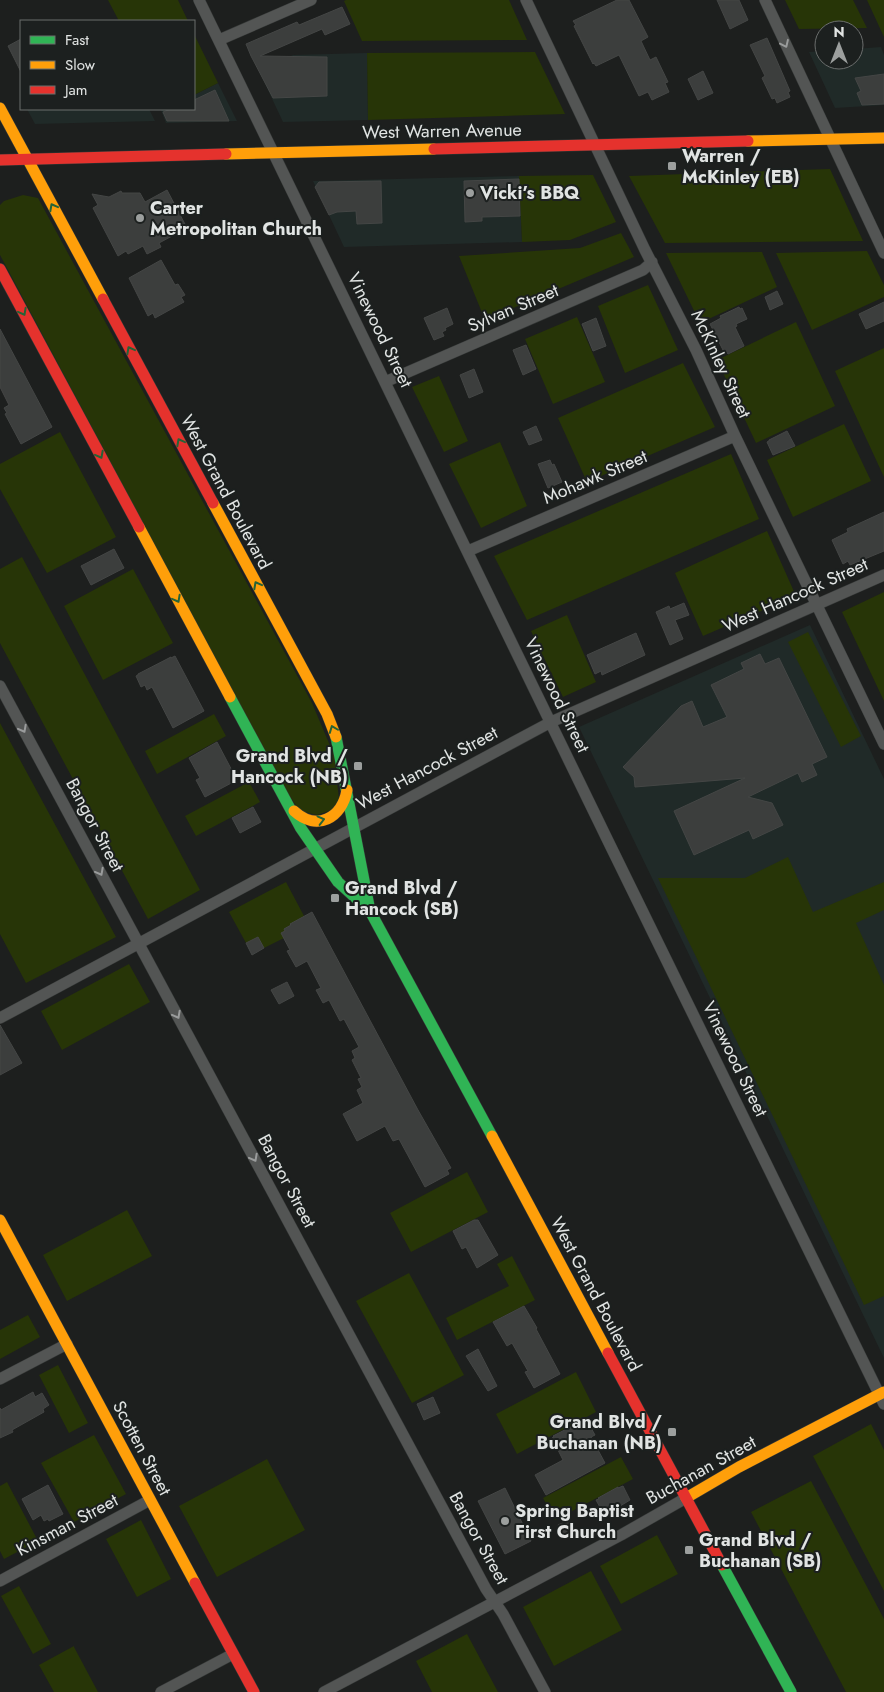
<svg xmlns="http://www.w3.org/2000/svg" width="884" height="1692" font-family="Jost,sans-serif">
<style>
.built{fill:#202a28}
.green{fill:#273507}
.building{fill:#3c3e3d;stroke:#444645}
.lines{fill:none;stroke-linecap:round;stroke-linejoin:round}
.street-casing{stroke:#363938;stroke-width:12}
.fast-casing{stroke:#363938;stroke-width:12}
.slow-casing{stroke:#363938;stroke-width:12}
.jam-casing{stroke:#363938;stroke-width:12}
.street{stroke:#535554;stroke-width:11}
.fast{stroke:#30b455;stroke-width:11}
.slow{stroke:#ff9f0a;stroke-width:11}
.jam{stroke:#e5322d;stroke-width:11}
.oneway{stroke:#9a9c9c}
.oneway2{stroke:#256337}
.poi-dot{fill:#9c9f9e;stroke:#1c201f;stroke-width:2}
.labels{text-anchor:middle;stroke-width:4;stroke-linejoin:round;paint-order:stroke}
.street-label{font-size:18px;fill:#e1e4e3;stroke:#1c201f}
.poi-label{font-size:18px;font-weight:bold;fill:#e1e4e3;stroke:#1c201f;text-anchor:start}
</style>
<rect width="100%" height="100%" fill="#1d1f1e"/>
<path class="built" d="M881 47 884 55V105L835 108 809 52 824 51V60H854V49Z
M367 53 368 120 283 122 259 71 293 55Z
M218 83 237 121 166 123 161 110 165 109H194V95Z
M27 109H149L155 121 35 124Z
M519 176 522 242 344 247 313 181Z
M810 625 884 779V1358L579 727Z"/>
<path class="green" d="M108 0H178L188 21H119Z
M346 0H509L527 40 362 41 344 1Z
M785 0H853L867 28 799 29Z
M867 0H884V37Z
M194 34 218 83 194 95Z
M535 52 565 114 368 120 367 53Z
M830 169 863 241 665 243 629 176Z
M593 175 616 222 570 240 522 242 519 176Z
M23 195 38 198 312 703 334 755 339 799 332 810 317 815 300 811 286 791 0 255V205L4 201Z
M621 233 634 257 485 320 459 256 580 248Z
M867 251 884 285V297L812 330 776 253Z
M762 252 777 287 700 323 666 253Z
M648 285 678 350 625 373 598 306Z
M577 317 605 382 553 404 525 339Z
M796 322 835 406 756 443 717 360Z
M884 348V477L835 371Z
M683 363 715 427 587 482 558 418Z
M439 376 468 441 444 452 412 387Z
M844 424 871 481 793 517 767 460Z
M60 432 116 537 47 573 0 489V464Z
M500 442 527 506 481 528 449 464Z
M731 454 759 519 527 620 494 556Z
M767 531 796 596 703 636 675 573Z
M22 557 200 890 148 919 0 643V569Z
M133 569 173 643 103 680 64 606Z
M884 592V701L842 612Z
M567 615 596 682 563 697 531 631Z
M808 632 861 736 841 747 788 642Z
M214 714 226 736 157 774 145 751Z
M0 723 116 937 26 983 0 934Z
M249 782 260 802 196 836 185 816Z
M788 857 813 912 884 882V910L856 923 884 985V1296L864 1305 658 878H745Z
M286 882 304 916 284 929 285 931 281 933 284 938 264 948 258 937 246 943 229 912Z
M129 964 150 1002 62 1050 41 1011Z
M467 1172 488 1212 411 1252 390 1213Z
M127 1210 152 1256 67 1301 43 1255Z
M512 1256 535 1300 457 1340 446 1318 509 1286 497 1264Z
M409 1273 464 1375 412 1403 356 1301Z
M28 1315 40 1337 0 1359V1330Z
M58 1365 88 1423 69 1433 39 1375Z
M576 1372 596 1412 517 1454 496 1414Z
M871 1424 884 1450V1591L813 1456Z
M94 1435 126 1494 74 1522 41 1463Z
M621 1457 633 1479 555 1520 543 1498Z
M267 1459 305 1530 217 1577 179 1506Z
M811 1481 884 1619V1692H846L751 1512Z
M7 1482 38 1541 4 1559 0 1551V1486Z
M141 1520 171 1579 137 1597 106 1539Z
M657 1535 678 1574 621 1604 600 1566Z
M591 1571 622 1630 554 1666 523 1607Z
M19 1586 51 1644 33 1654 1 1596Z
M467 1634 498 1692H432L416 1661Z
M74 1646V1647L98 1692H54L39 1665Z"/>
<path class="building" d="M617 0H629L648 37 641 41 650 60 656 57 668 82 665 83 669 92 652 100 648 92 639 96 619 55 596 66 594 63 593 64 574 26 576 25 573 21Z
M717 0H739L748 20 730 29Z
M342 7 350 24 325 35 322 29 260 56 327 57V96L273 98 251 56 246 44 297 22 299 25Z
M767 38 790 91 788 92 790 97 777 103 775 98 772 99 762 78 765 76 750 45Z
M21 39V72L8 46Z
M703 71 713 93 698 100 688 79Z
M884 74V104L862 105 857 93 861 91 855 78Z
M215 90 229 121H167L163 112 171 109H194V100Z
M519 179 520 216 482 217V221L465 222 464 181Z
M381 181 382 223 357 224 356 211 337 212 329 215 315 187 319 182Z
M167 190 187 228 159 243 161 247 147 254 143 246 128 254 126 251 118 256 93 208 98 205 92 194 109 197 121 191 122 193H140L145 202Z
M161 260 175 285 178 284 185 295 181 297 184 302 155 318 153 313 148 316 129 278Z
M777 291 783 304 770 310 765 297Z
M884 302V321L866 329 859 314Z
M739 307 740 309 742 308 747 319 736 324 737 326 735 327 744 346 728 354 726 351 724 352 710 324 721 318 720 316Z
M447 308 453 324 445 328 446 330 442 332 444 336 434 340 424 318Z
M596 318 606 346 593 351 582 324Z
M0 329 52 427 21 444 5 414 7 413 4 408 9 405 0 387Z
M526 345 536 369 523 375 513 350Z
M474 369 483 392 469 398 460 375Z
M536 426 542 440 529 445 523 432Z
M787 431 795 446 773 455 767 442 769 441V440Z
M550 460 552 465 554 464 562 482 548 488 538 464Z
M884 512V551L850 565 848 561 843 564 832 540 848 532 847 529Z
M114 549 124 568 91 585 81 566Z
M684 603 689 615 675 620 683 639 670 645 656 612 669 606 670 609Z
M636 633 645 655 602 675 601 671 595 674 587 655Z
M760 654 765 664 779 658 827 757 812 764 817 775 802 782 798 773 748 797 772 803 783 825 753 839 749 830 694 855 674 811 745 778 635 787 634 777 623 767 681 706 692 701 703 727 727 717 711 685 744 669 741 663Z
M175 656 204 711 173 728 152 687 147 690 145 685 141 687 136 676 138 675V674L171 657V658Z
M217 742 237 780 205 797 196 780 200 778 189 758Z
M253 807 261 822 240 833 232 818Z
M312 912 418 1110 451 1168 447 1170 449 1174 425 1187 399 1139 393 1141 385 1126 357 1141 343 1114 363 1103 357 1090 362 1087 358 1079 361 1078 352 1060 355 1058 352 1051 359 1047 344 1019 340 1021 329 1000 323 1003 316 990 321 988 307 961 296 967 287 951 290 950 281 933 285 931 284 929 291 925 290 924Z
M258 937 264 948 252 955 246 943Z
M287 982 294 996 279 1004 271 990Z
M0 1025 22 1063 0 1075Z
M474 1220H478L498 1255 477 1268 466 1247 462 1249 453 1231Z
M524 1306 537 1328 536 1329 560 1374 534 1388 525 1372 528 1371 512 1343 507 1346 493 1322Z
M478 1349 497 1386 488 1391 466 1356Z
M33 1392 35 1397 42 1393 49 1405 43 1409 44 1412 12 1430 13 1432 0 1438V1408L1 1410Z
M433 1397 440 1413 424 1420 417 1404Z
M586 1419 595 1435 591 1437 605 1463 546 1495 535 1475 563 1460 552 1438 554 1437 553 1436Z
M48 1485 63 1514 49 1521 48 1519 44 1521 41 1515 33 1520 22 1499Z
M623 1486 630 1500 607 1514 605 1510 602 1511 596 1500 599 1499 598 1498 618 1487V1488Z
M505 1488 531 1541 505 1554 478 1501Z
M569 1520 575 1531 564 1537 558 1525Z"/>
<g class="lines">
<defs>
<path id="street" d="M199 0 611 847 884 1404
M526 0 645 250 696 350 735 436 884 744
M765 0 884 253
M219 40 311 0
M385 382 643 270 652 262
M468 551 735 436
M0 686 486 1589 503 1614 545 1692
M0 1018 551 722 884 575
M0 1379 67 1344
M0 1581 150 1500
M161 1692 233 1654
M324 1692 621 1535 686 1498"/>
<path id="fast" d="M230 697 300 827 338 882 370 911
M336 737 370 911 492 1136
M722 1565 791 1692"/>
<path id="slow" d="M0 108 103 299
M748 141 884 138
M226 154 434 149
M213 503 327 714 336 737
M139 527 230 697
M294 811C317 832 342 818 347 790
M492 1136 608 1353
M0 1220 195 1583
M686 1498 739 1467 884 1392"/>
<path id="jam" d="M434 149 748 141
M0 160 226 154
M0 269 139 527
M103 299 213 503
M608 1353 722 1565
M195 1583 254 1692"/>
</defs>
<use href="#street" class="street-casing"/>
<use href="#fast" class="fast-casing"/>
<use href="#slow" class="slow-casing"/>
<use href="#jam" class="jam-casing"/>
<use href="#street" class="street"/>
<use href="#fast" class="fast"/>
<use href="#slow" class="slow"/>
<use href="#jam" class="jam"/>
</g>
<defs><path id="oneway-chevron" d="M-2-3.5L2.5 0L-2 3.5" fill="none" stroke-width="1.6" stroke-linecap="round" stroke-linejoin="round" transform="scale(1.25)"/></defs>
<g class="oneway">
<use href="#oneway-chevron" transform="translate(785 44) rotate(65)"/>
<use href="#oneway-chevron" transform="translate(23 729) rotate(62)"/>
<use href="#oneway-chevron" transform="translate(100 872) rotate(62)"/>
<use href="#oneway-chevron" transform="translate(177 1015) rotate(62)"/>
<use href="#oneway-chevron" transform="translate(254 1158) rotate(62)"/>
</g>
<g class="oneway2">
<use href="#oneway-chevron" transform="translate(53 207) rotate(-118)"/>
<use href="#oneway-chevron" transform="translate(23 312) rotate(62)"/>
<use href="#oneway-chevron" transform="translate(130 350) rotate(-118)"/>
<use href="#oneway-chevron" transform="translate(180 442) rotate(-118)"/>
<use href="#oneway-chevron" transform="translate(100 455) rotate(62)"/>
<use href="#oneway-chevron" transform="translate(257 585) rotate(-118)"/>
<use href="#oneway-chevron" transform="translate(177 599) rotate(62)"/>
<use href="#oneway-chevron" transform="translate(333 729) rotate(-111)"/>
<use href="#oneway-chevron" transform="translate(321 820) rotate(-14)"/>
</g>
<g class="poi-dot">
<rect x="667" y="161" width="10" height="10" rx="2.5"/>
<circle cx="470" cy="193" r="5"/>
<circle cx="140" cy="218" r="5"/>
<rect x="353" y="761" width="10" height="10" rx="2.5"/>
<rect x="330" y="893" width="10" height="10" rx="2.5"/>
<rect x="667" y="1427" width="10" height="10" rx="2.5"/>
<circle cx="505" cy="1521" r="5"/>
<rect x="684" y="1545" width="10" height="10" rx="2.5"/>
</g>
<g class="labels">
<g class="street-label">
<text transform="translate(442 131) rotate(-1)" y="6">West Warren Avenue</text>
<text transform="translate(513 308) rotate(-23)" y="6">Sylvan Street</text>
<text transform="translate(380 330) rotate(64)" y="6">Vinewood Street</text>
<text transform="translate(721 364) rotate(65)" y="6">McKinley Street</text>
<text transform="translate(595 477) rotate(-23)" y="6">Mohawk Street</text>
<text transform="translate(226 492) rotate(62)" y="6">West Grand Boulevard</text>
<text transform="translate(795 595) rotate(-24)" y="6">West Hancock Street</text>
<text transform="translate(557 695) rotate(64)" y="6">Vinewood Street</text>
<text transform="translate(427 768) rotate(-28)" y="6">West Hancock Street</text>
<text transform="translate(95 825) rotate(62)" y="6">Bangor Street</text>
<text transform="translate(735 1059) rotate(64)" y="6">Vinewood Street</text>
<text transform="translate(287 1181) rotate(62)" y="6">Bangor Street</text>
<text transform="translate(596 1294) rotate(62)" y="6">West Grand Boulevard</text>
<text transform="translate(142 1448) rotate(62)" y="6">Scotten Street</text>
<text transform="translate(701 1470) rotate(-29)" y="6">Buchanan Street</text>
<text transform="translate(67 1525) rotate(-28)" y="6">Kinsman Street</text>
<text transform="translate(479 1538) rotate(61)" y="6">Bangor Street</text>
</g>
<g class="poi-label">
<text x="682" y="162">Warren /<tspan x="682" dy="21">McKinley (EB)</tspan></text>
<text x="480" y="199">Vicki’s BBQ</text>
<text x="150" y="214">Carter<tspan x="150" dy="21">Metropolitan Church</tspan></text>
<text x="348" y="762" text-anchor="end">Grand Blvd /<tspan x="348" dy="21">Hancock (NB)</tspan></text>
<text x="345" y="894">Grand Blvd /<tspan x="345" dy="21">Hancock (SB)</tspan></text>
<text x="662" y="1428" text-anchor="end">Grand Blvd /<tspan x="662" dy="21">Buchanan (NB)</tspan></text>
<text x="515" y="1517">Spring Baptist<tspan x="515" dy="21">First Church</tspan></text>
<text x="699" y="1546">Grand Blvd /<tspan x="699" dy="21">Buchanan (SB)</tspan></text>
</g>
</g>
<rect x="20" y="20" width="175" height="90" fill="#1c201f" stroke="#6b6e6d"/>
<rect x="30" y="36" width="25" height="8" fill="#30b455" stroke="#6b6e6d"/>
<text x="65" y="45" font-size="15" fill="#e1e4e3">Fast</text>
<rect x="30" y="61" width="25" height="8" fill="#ff9f0a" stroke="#6b6e6d"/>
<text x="65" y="70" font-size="15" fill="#e1e4e3">Slow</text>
<rect x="30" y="86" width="25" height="8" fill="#e5322d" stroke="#6b6e6d"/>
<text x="65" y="95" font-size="15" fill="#e1e4e3">Jam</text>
<g transform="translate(839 45)"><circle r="24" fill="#1c201f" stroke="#6b6e6d"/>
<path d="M0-4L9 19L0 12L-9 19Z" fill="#9c9f9e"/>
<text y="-8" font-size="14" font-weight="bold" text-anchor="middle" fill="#e1e4e3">N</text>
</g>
</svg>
